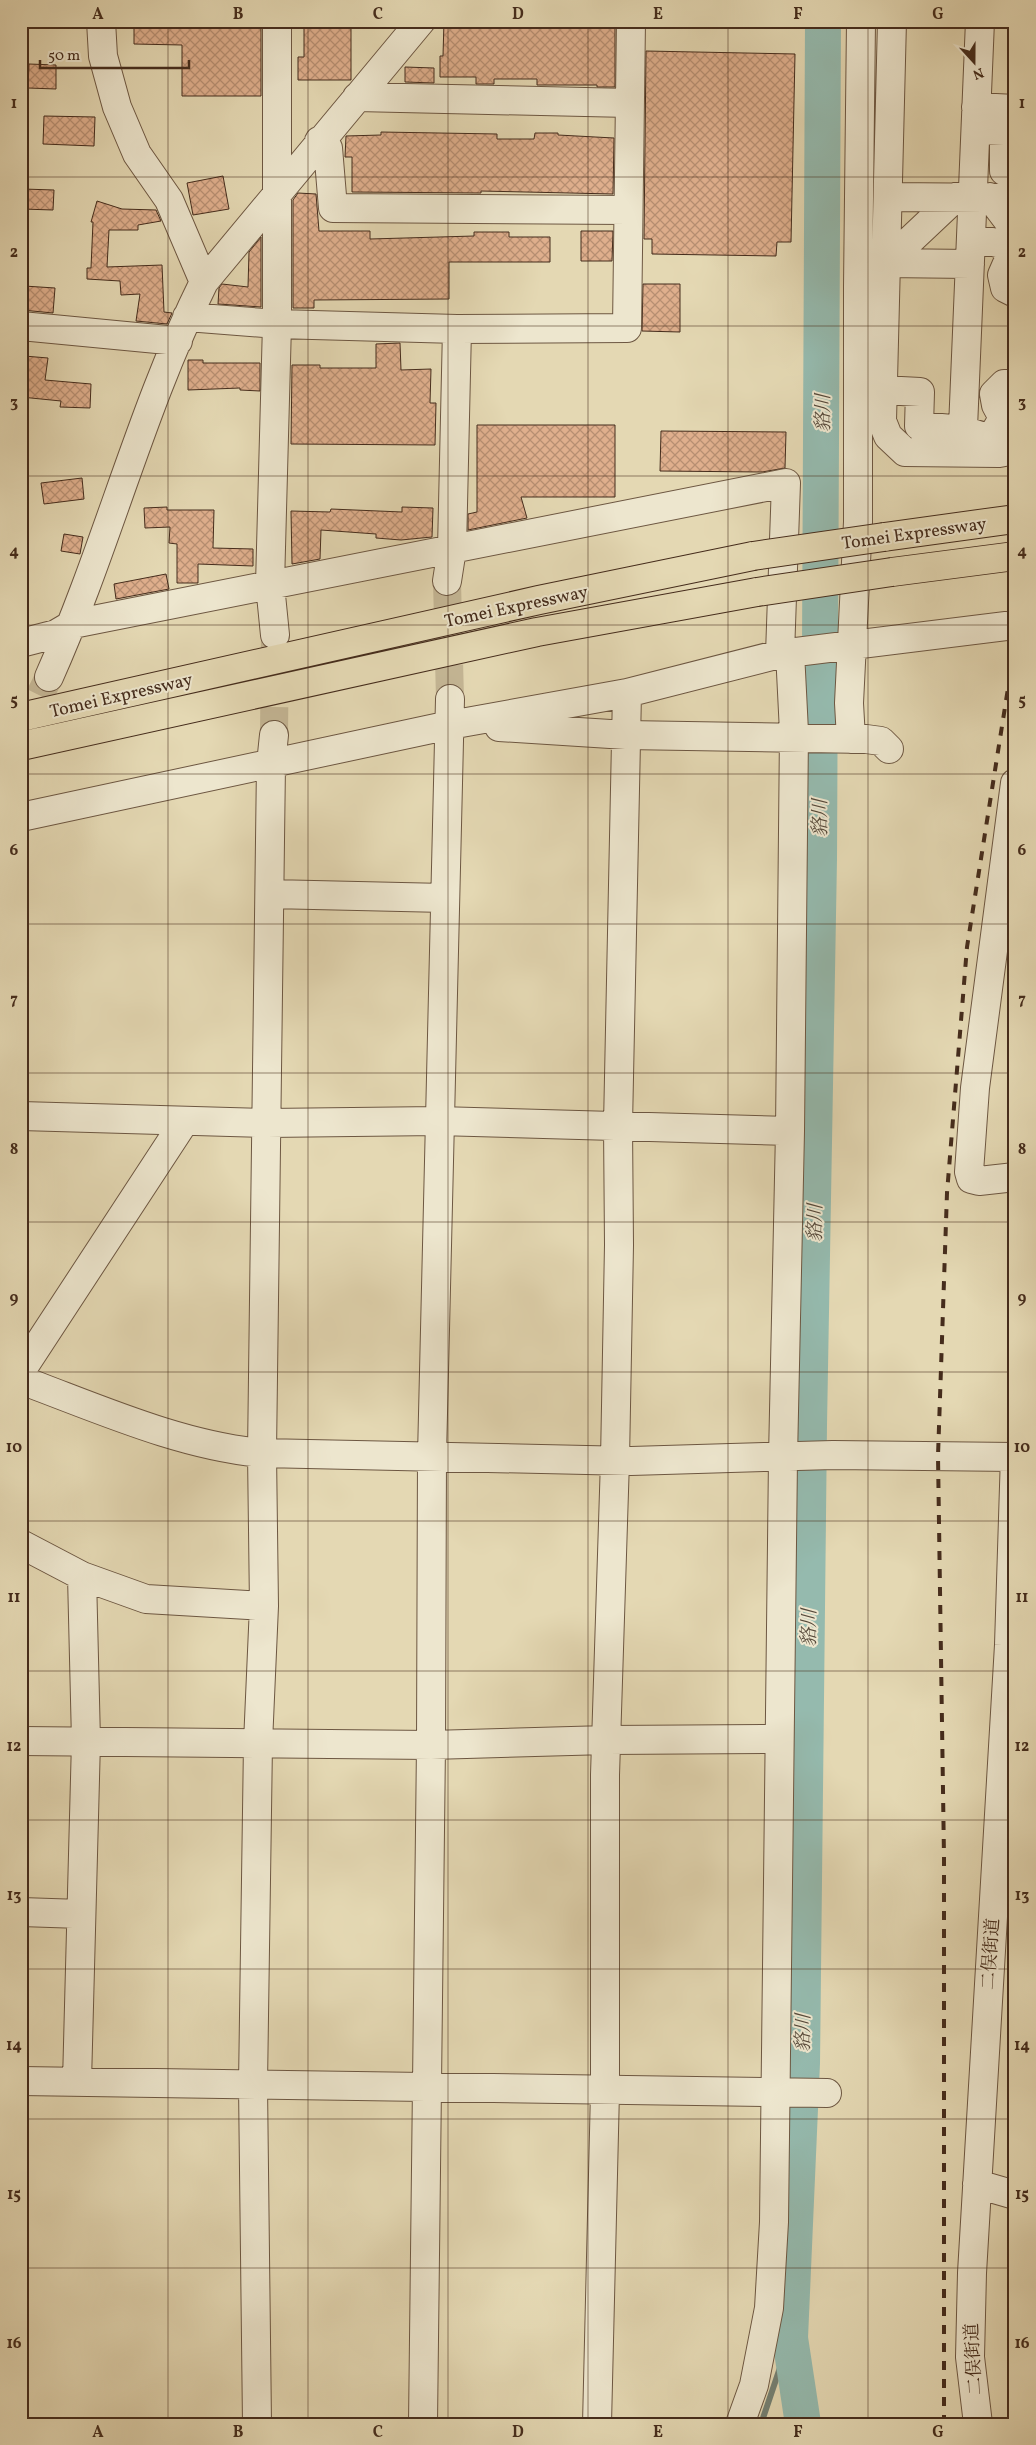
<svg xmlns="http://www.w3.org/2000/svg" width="1036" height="2445" font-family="Vollkorn,'Noto Serif JP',serif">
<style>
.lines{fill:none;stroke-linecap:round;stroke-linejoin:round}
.stream{stroke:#758174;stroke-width:6}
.river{stroke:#95baae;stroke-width:36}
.building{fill:url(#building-cross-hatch);stroke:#452c1c}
.minor-tunnel{stroke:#c4b695;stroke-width:28;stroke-dasharray:28 14;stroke-linecap:butt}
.minor-casing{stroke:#6d5742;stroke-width:30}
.highway-casing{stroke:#452c1c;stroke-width:30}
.minor{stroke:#ede6ce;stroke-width:28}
.highway{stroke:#e4d8b3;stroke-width:28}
.rail{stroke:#452c1c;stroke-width:4;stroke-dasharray:9 9;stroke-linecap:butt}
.highway-bridge-casing{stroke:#452c1c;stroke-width:30;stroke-linecap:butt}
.highway-bridge{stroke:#e4d8b3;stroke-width:28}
.grid{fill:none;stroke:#452c1c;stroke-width:1;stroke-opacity:0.55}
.labels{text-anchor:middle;stroke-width:4;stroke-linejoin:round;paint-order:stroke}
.street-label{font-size:18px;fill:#452c1c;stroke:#ede6ce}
.water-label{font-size:19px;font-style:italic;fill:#554839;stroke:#ede6ce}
.neatline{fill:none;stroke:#452c1c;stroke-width:2}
.grid-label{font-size:16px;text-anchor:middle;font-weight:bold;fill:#452c1c}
</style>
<defs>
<pattern id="building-cross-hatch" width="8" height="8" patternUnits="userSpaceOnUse" patternTransform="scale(1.25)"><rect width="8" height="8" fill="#dfaf8d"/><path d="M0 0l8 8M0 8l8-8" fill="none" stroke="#b78f72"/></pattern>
</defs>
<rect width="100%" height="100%" fill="#e4d8b3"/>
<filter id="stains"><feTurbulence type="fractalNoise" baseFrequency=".004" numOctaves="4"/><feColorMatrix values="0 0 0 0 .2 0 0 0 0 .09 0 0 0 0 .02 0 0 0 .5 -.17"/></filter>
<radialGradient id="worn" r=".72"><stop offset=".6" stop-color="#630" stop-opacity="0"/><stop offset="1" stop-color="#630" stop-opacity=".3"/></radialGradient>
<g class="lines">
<path class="stream" d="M761 2424 790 2338"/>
<path class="river" d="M803 2424 790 2338 802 2063 809 1425 819 859 823 21"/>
</g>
<path class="building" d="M261 21V96H182V45L134 44V22Z
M304 21H351V80H298V57H304Z
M444 21 615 24V87H597V85H537V79H494V84H476V77H440V56H443Z
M646 51 795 54 791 242H777L776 256 652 254V239H644Z
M29 64 56 65V89L28 88Z
M405 67 434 68V83L405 82Z
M44 116 95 117 94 146 43 144Z
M381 132 497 134V139H534L535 133H558V135L614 138 613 194 481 191V193L352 192V157H345L346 136 381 135Z
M223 176 229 209 193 215 187 183Z
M23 189 54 190 53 210 22 209Z
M298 193 316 194 319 231H370V239L474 236V232H509V237H550V262H449V299L314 300V308H293V200Z
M97 201 122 209 156 210 161 221 138 225V230H109L107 267 162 265 164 312 172 313 167 324 136 321 140 294 121 295 120 281 87 279V268H91L93 222H91Z
M581 231H613L612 261H581Z
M261 237V307L218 304 219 288 222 284 248 287 249 252Z
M643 284H680V332L642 331Z
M24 286 55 288 53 313 22 310Z
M400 343 401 370 431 369 430 403H436L435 445 291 444 292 365H320V368H376V344Z
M24 356 48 358 45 380 91 384 90 408 60 407 61 401 21 397Z
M188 360H203V363H260V391L240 390V388L188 390Z
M477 425H615V497H521L527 518 468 530V514L477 512Z
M661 431 786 432 785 468 762 472 660 471Z
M82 478 84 499 44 504 41 483Z
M167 507V510H214L213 548 253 549V566L198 564V583H177V544L169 543 170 527 145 528 144 508Z
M402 507 433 508 432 537 401 540 376 538V534L321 530 320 559 292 564 291 511 330 512 331 509 402 512Z
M64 534 83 537 80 554 61 551Z
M166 574 169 589 116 599 114 584Z"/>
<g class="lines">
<path class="minor-tunnel" d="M447 581 450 699
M21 733 49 677
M274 735 275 636"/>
<defs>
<path id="minor" d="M101 21 103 56 117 107 137 154 169 200 204 282
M892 21 882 421 888 436 905 452 999 453 1015 450
M357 97 629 103
M976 107 1015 109
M976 130 1004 131V171L1015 172
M319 141 328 148 333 208 628 210
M888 197 1015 198
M990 197 1015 230
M971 242H993L1005 245 1009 259 1002 275 1005 288 1015 293
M886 263 956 197
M886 263 970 264
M187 317 277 324 457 329 452 549 447 581
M21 326 178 341
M457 329 627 328 631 21
M882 390 920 392 919 426 963 430 981 436 993 435 1003 418 996 405 994 394 1004 384H1015
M962 452 980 21
M275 635 270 585 277 324V21
M21 643 56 634 73 624 786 483 780 654
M49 677C107 547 141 409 204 282L421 21
M499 727 626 735 866 739 881 741 889 749
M851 739 849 703 858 522V286L861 21
M1015 783 975 1088 969 1172 971 1179 979 1181 1015 1177
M21 817 450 725 627 693 780 654 1006 626
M270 894 445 898
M21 1116 267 1123 438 1121 790 1131
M21 1371 184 1122
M21 1380C97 1408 181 1446 262 1453L631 1461 833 1455 1015 1457
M21 1544 82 1576 146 1599 264 1606
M21 1741 431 1745 607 1740 779 1739
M21 1912 81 1914
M21 2081 827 2093
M77 2082 86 1741 82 1576
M977 2184 1015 2195
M257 2424 253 2085 258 1743 264 1606 262 1453 271 764 274 735
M423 2424 431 1745 432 1456 450 699
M597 2424 605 2091V1775L615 1460 619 1245 618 1125 627 693
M740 2424 754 2385 769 2308 774 2222 783 1458 790 1131 794 732 790 652
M978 2424 970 2357 972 2273 1009 1645 1015 1455"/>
<path id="highway" d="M884 537 1015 519
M892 572 1015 556
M21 717 539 600 753 556
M21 746 537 632 757 592"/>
</defs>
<use href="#minor" class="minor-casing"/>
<use href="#highway" class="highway-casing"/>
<use href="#minor" class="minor"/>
<use href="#highway" class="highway"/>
<path class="rail" d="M944 2424V1857L938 1456 947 1193 967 947 1015 644"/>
<defs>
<path id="highway-bridge" d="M753 556 884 537
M757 592 892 572"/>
</defs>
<use href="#highway-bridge" class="highway-bridge-casing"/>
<use href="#highway-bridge" class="highway-bridge"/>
</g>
<path class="grid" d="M168 21V2424M308 21V2424M448 21V2424M588 21V2424M728 21V2424M868 21V2424M21 177H1015M21 326H1015M21 476H1015M21 625H1015M21 774H1015M21 924H1015M21 1073H1015M21 1222H1015M21 1372H1015M21 1521H1015M21 1671H1015M21 1820H1015M21 1969H1015M21 2119H1015M21 2268H1015"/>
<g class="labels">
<g class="street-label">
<text transform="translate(914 533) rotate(-8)" y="6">Tomei Expressway</text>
<text transform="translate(516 606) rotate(-12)" y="6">Tomei Expressway</text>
<text transform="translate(121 695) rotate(-13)" y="6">Tomei Expressway</text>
<text transform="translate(990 1954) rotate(-86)" y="6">二俣街道</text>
<text transform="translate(973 2359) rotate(-93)" y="6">二俣街道</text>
</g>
<g class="water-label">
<text transform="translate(822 413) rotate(-90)" y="7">貉川</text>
<text transform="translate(819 818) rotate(-90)" y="7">貉川</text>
<text transform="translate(814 1223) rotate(-89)" y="7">貉川</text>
<text transform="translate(808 1628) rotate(-89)" y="7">貉川</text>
<text transform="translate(802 2033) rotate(-89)" y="7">貉川</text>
</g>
</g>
<rect width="1036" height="2445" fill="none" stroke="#e4d8b3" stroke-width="55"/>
<g transform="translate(974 62) rotate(159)" stroke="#ede6ce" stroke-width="4" paint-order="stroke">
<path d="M0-4L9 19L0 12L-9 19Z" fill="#452c1c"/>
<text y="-8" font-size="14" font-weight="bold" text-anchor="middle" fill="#452c1c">N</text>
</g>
<path d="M40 60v8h149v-8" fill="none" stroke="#452c1c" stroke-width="2.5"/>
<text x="48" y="60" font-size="15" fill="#452c1c" stroke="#ede6ce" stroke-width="4" paint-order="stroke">50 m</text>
<rect x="28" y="28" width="980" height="2390" class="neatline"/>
<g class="grid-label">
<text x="98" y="19">A</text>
<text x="238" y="19">B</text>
<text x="378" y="19">C</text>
<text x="518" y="19">D</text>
<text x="658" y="19">E</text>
<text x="798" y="19">F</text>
<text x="938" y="19">G</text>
<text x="14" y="108">1</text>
<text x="1022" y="108">1</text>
<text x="14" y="257">2</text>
<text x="1022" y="257">2</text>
<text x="14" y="407">3</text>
<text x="1022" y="407">3</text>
<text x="14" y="556">4</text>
<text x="1022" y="556">4</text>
<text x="14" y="705">5</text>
<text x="1022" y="705">5</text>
<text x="14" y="855">6</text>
<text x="1022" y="855">6</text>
<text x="14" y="1004">7</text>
<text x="1022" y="1004">7</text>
<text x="14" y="1154">8</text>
<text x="1022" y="1154">8</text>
<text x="14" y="1303">9</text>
<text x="1022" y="1303">9</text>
<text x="14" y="1452">10</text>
<text x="1022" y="1452">10</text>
<text x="14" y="1602">11</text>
<text x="1022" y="1602">11</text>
<text x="14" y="1751">12</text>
<text x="1022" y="1751">12</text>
<text x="14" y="1900">13</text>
<text x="1022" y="1900">13</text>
<text x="14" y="2050">14</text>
<text x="1022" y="2050">14</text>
<text x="14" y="2199">15</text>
<text x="1022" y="2199">15</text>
<text x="14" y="2348">16</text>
<text x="1022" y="2348">16</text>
<text x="98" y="2437">A</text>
<text x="238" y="2437">B</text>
<text x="378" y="2437">C</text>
<text x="518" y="2437">D</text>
<text x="658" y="2437">E</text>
<text x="798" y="2437">F</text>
<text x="938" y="2437">G</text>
</g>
<rect width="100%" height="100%" filter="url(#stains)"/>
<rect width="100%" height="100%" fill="url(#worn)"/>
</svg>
